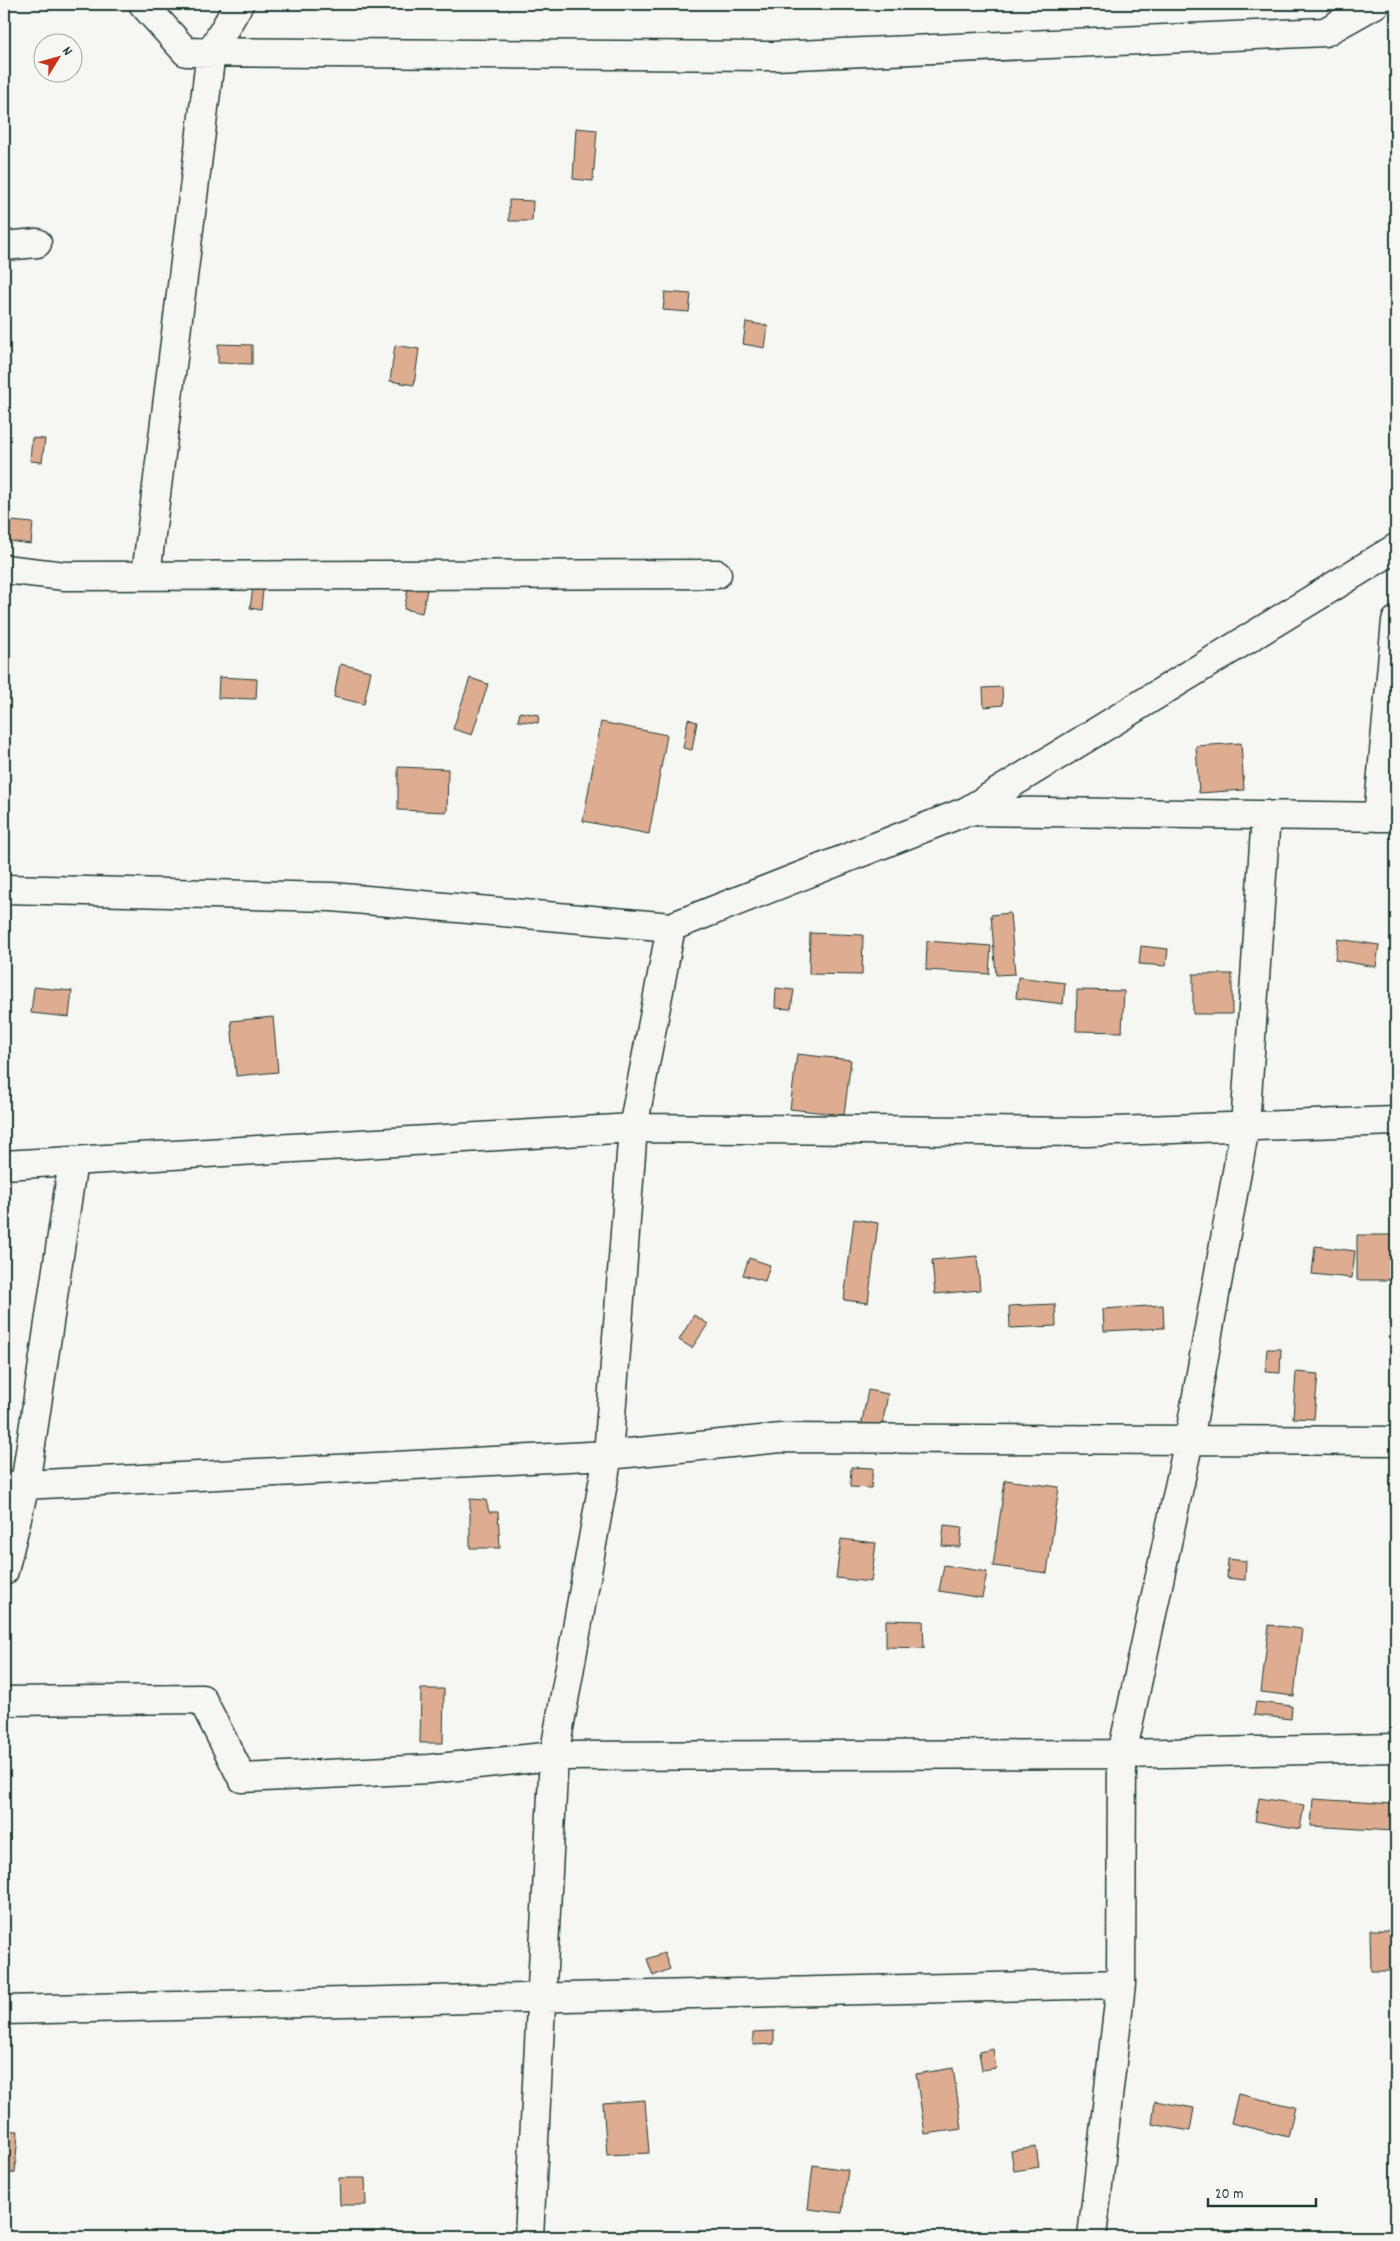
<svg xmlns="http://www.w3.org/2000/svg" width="1400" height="2241" font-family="Dekko,sans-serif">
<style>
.building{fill:#deac90;stroke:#1f3d34}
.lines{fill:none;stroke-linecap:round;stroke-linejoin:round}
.street-casing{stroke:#1f3d34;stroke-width:31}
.street{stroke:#f6f6f2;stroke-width:28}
</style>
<rect width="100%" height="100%" fill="#f6f6f2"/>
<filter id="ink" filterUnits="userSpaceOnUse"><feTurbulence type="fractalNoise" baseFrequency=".02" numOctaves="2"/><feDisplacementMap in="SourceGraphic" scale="10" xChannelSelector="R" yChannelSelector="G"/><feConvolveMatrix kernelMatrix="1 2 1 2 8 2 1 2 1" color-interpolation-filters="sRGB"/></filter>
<g filter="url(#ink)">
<path class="building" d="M576 128 597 130 593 181 573 179Z
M509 200 533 201 532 221H509Z
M665 292 691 294 689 312 663 310Z
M746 322 768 326 765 348 743 344Z
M218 344 252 345V364L218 363Z
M395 345 419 349 414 385 390 381Z
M32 438 45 439 42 462 30 461Z
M11 521 33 523 31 544 8 541Z
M409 585 427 590 422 613 404 609Z
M253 588 263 590 261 610 250 608Z
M340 664 371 671 364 704 334 697Z
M219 677 257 679 256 699 218 698Z
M470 678 488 684 472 735 453 729Z
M1002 687 1003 705 984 707 983 688Z
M520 712 539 715 538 723 518 721Z
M688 719 697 722 692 750 683 748Z
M601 722 667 735 649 834 583 821Z
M1241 743 1244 790 1199 793 1196 746Z
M398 767 448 769 447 812 398 810Z
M1010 913 1015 974 996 975 991 915Z
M810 933 863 935 862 975 809 974Z
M1338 939 1379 945 1376 967 1335 960Z
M927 941 991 946 989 974 926 970Z
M1141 946 1168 949 1166 966 1139 964Z
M1193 974H1232V1014H1193Z
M1018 977 1065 983 1063 1004 1016 998Z
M34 987 72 991 69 1017 31 1013Z
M776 988 794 990 791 1009 775 1008Z
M1077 990 1124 991 1122 1032 1076 1031Z
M273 1017 278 1072 236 1076 231 1021Z
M797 1054 851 1060 844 1115 790 1109Z
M854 1219 878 1223 868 1303 844 1300Z
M1357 1235H1396V1280H1357Z
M1315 1246 1355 1251 1352 1278 1312 1274Z
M977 1256 980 1290 935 1294 932 1260Z
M749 1258 770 1265 765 1281 743 1275Z
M1055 1304 1056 1326 1010 1328 1009 1306Z
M1163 1305 1164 1328 1104 1331 1103 1309Z
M694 1315 708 1324 692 1348 679 1340Z
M1267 1349H1281L1280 1373 1265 1372Z
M1296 1372 1318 1374 1314 1419 1293 1418Z
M868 1390 888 1394 880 1436 860 1432Z
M851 1467 873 1468 871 1488 850 1487Z
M1005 1480 1059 1487 1047 1573 993 1566Z
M470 1499 486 1500 489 1512H498L500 1548H470Z
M944 1525 962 1527 960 1547 942 1546Z
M841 1539 876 1543 871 1582 836 1578Z
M1228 1559 1246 1561 1245 1580 1227 1578Z
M944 1565 987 1572 982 1598 939 1591Z
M886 1620 923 1621 924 1648 886 1647Z
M1269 1625 1302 1629 1294 1696 1261 1692Z
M421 1689H444L443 1743H420Z
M1256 1702 1292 1706 1291 1719 1254 1715Z
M1259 1798 1304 1805 1300 1829 1255 1821Z
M1313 1799 1393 1804 1392 1831 1311 1826Z
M1370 1930H1396V1971H1371Z
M664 1953 670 1969 653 1976 647 1959Z
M774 2031V2044L753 2045V2032Z
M993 2049 996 2068 982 2070 979 2052Z
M953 2068 962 2129 925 2134 916 2074Z
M1238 2094 1295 2107 1288 2137 1231 2123Z
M645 2100 649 2153 607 2155 603 2103Z
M1155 2101 1194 2108 1190 2131 1152 2124Z
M4 2130 18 2131 15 2173 4 2172Z
M1036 2147 1039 2167 1014 2171 1011 2151Z
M813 2165 848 2170 842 2213 808 2209Z
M339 2178H365L366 2205H340Z"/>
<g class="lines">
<defs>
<path id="street" d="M143 4 186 52 774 56 1325 32 1375 4
M4 246 37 243
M4 569 65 576 717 574
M146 575 211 52 239 4
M967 811 1396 817
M1378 817 1396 621
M4 889 332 897 671 927
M4 1165 633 1128 1087 1132 1396 1121
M4 1486 608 1455 781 1438 1396 1441
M4 1571 25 1485 73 1161
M4 1701 202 1699 242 1778 429 1769 554 1756 1122 1754 1396 1748
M4 2010 1121 1984
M529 2237 554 1756 608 1455 633 1128 671 927 967 811 1396 548
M1092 2237 1121 1984 1122 1754 1189 1440 1245 1127 1266 815"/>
</defs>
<use href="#street" class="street-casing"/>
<use href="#street" class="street"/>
</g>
</g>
<rect width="1400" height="2241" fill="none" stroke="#f6f6f2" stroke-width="20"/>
<rect x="10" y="10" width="1380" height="2221" fill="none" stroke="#1f3d34" stroke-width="2" filter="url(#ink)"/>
<g transform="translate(58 58) rotate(53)"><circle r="24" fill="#f6f6f2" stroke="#a0aca6"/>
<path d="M0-4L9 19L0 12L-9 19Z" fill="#c8321e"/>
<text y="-8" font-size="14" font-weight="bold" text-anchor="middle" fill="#1f3d34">N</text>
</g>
<path d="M1208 2198v8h108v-8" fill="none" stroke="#1f3d34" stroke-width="2.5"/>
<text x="1215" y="2198" font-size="15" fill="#1f3d34" stroke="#f6f6f2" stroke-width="4" paint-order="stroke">20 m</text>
</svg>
